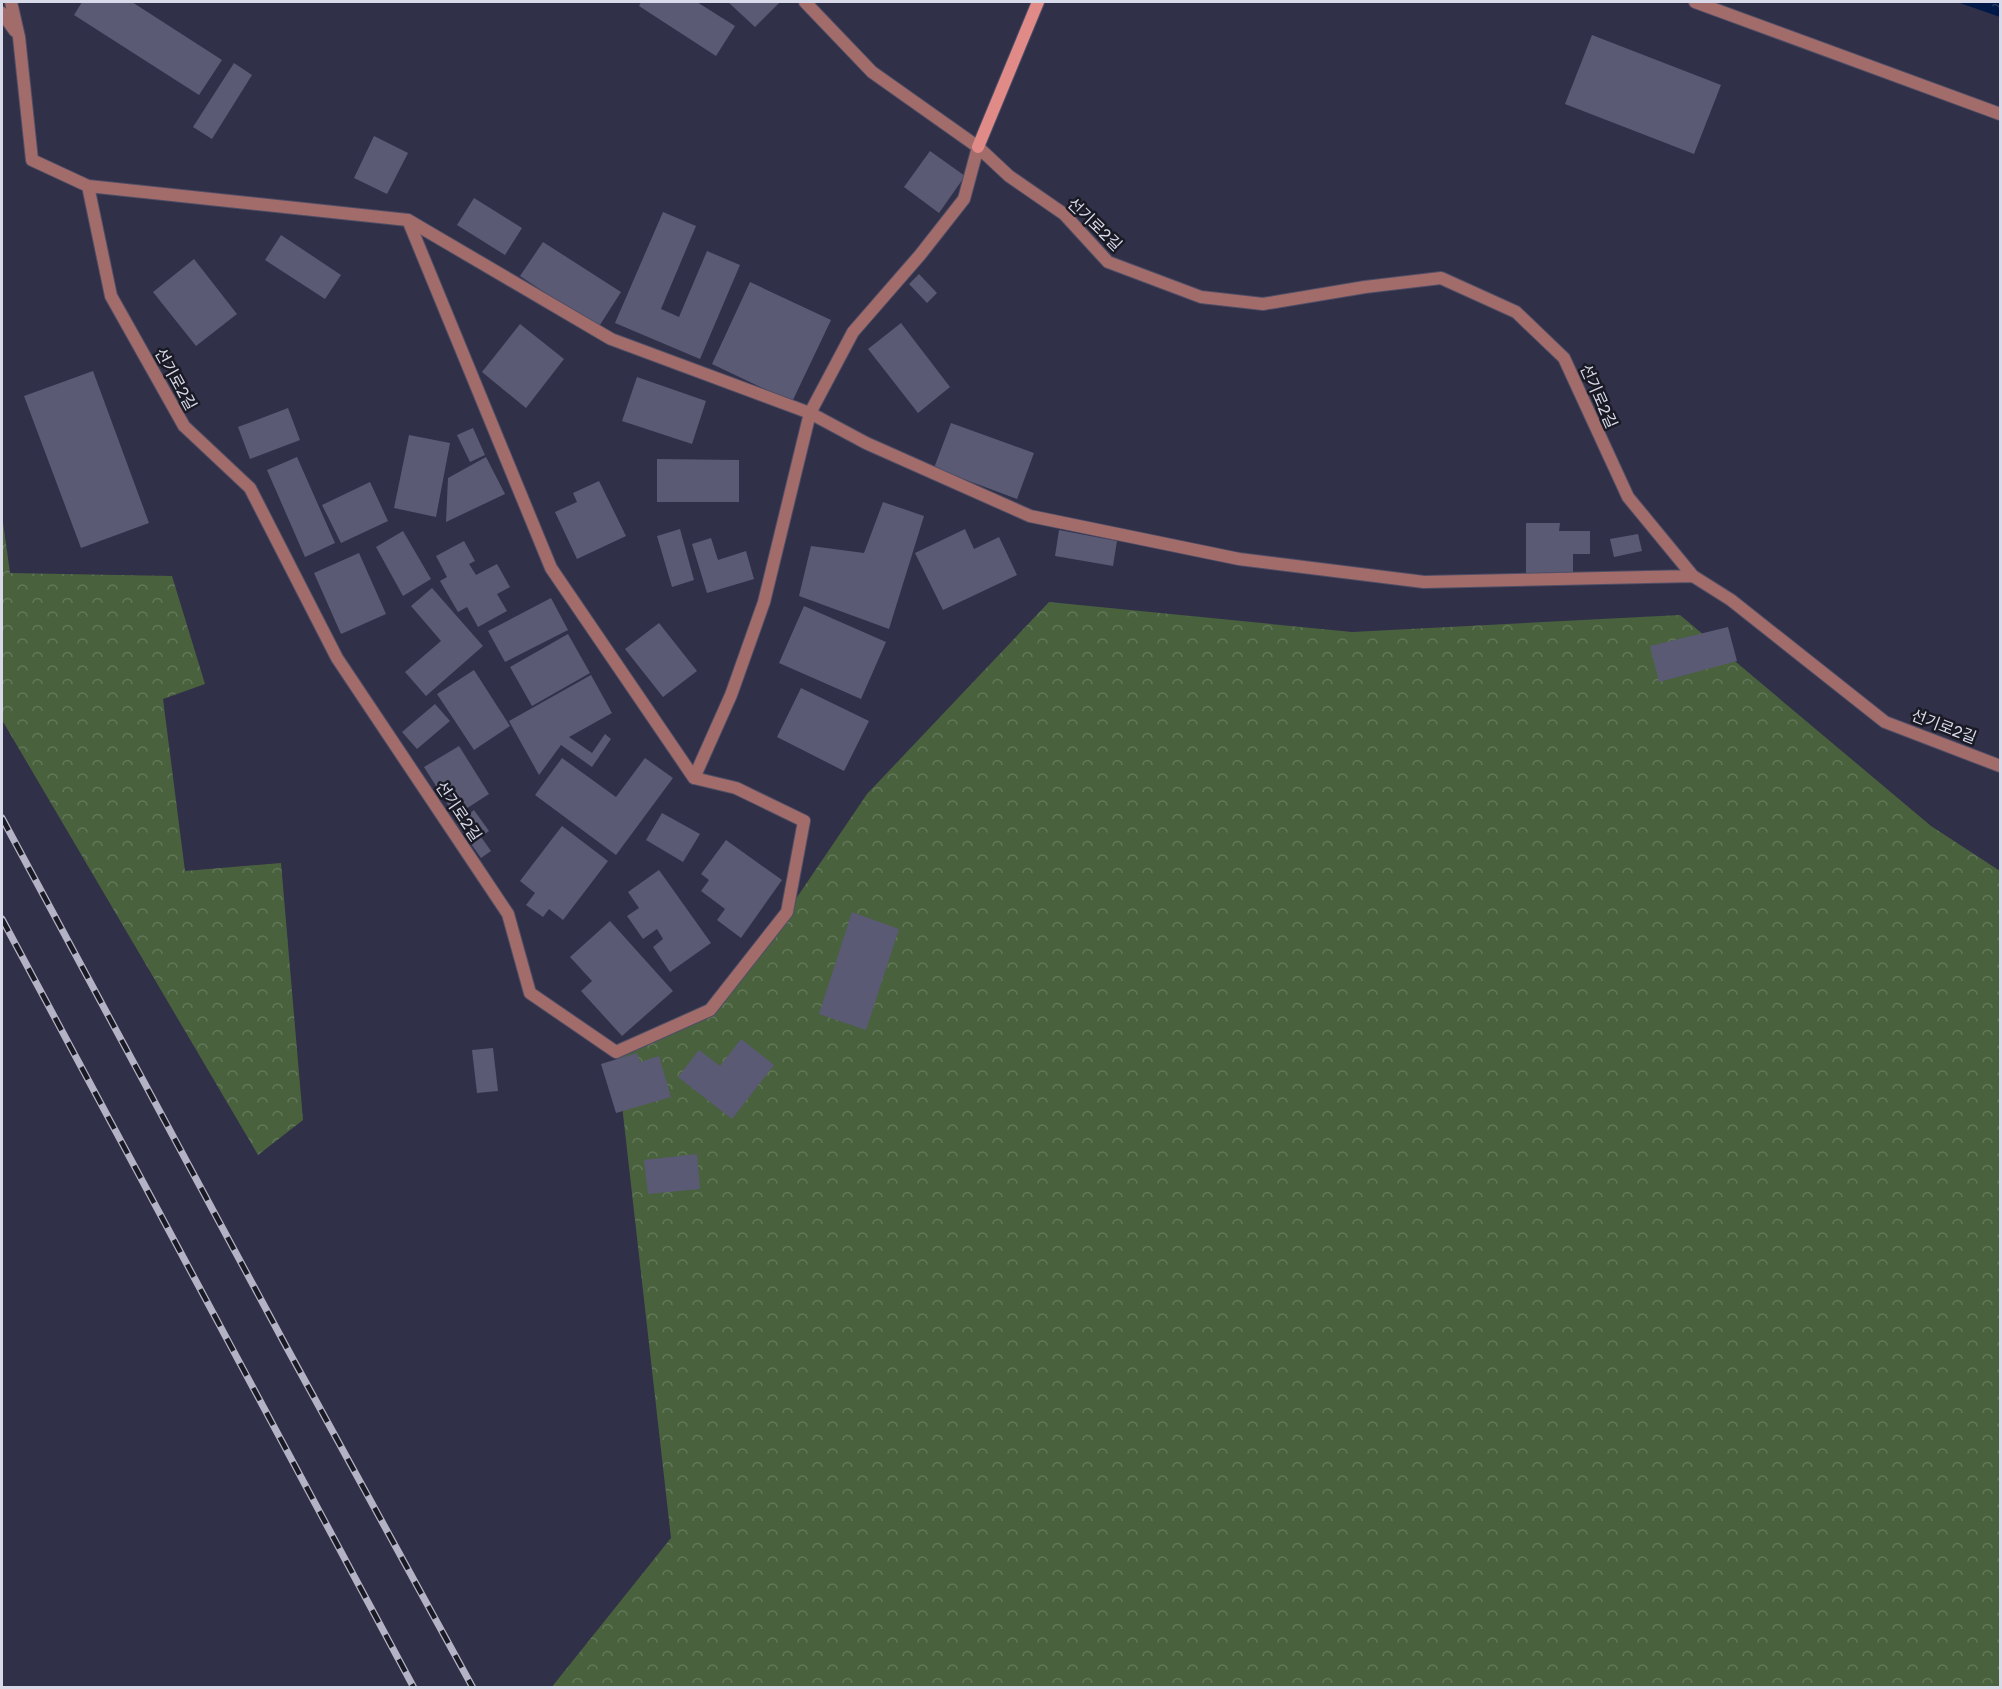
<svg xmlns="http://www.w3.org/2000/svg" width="2002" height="1689" font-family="'Golos Text','Noto Sans KR',sans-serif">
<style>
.forest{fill:url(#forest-crowns)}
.water{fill:url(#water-ripples)}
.building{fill:#5a5a75}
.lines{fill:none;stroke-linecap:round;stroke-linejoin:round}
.street-casing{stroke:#4f4e66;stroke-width:14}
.secondary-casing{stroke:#4f4e66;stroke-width:14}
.street{stroke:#a26c6b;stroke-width:12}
.secondary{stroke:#e18b89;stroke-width:12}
.rail-casing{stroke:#b3b3c5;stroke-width:7}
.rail{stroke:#1a1a25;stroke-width:4.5;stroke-dasharray:14;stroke-linecap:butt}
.labels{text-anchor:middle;stroke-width:5;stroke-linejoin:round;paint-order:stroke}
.street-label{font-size:16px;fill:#d8d9e9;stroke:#1a1a25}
</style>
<defs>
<pattern id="forest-crowns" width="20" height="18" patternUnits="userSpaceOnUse" patternTransform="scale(1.5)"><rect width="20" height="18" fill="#49623d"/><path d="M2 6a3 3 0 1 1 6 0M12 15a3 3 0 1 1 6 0" fill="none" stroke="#627859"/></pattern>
<pattern id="water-ripples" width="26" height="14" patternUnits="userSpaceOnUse" patternTransform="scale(1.5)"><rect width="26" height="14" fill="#001948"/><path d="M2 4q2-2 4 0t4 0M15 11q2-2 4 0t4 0" fill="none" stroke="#243a62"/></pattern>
</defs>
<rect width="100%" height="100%" fill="#313049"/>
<path class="forest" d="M2 515 10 573 172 576 205 684 163 699 185 871 281 863 303 1120 258 1155 2 720Z
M1049 602 1352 632 1680 615 1931 826 2000 871V1687L551 1688 671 1538 616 1052 711 1010 787 912 867 794Z"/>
<path class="water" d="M1957 2H2000V17Z"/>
<path class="building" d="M82 2H132L222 60 199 95 74 15Z
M641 2H697L735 26 716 56 639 6Z
M728 2H780L755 27Z
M1592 35 1721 85 1694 154 1565 104Z
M234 63 252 75 212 139 193 127Z
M374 136 408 153 387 194 354 178Z
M930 151 965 176 939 213 904 187Z
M474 198 522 228 505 255 457 225Z
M663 212 696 226 661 309 679 317 707 251 740 265 700 359 615 323Z
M281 235 341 275 325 299 265 260Z
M543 242 621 292 598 328 520 276Z
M194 259 237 314 196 346 153 292Z
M919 274 937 293 927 303 909 284Z
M750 282 831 320 792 402 712 364Z
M901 323 950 387 918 413 868 349Z
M520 324 564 359 526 408 482 372Z
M93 371 149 523 81 548 24 396Z
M637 377 706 401 692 444 622 421Z
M288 408 300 440 250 459 238 427Z
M951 423 1034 453 1017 499 934 468Z
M473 428 485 455 470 462 457 435Z
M409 435 450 443 436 517 394 508Z
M297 457 335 543 305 557 267 470Z
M486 457 505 494 446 522 448 478Z
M657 459 739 460V502H657Z
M599 481 626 536 577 559 555 512 577 502 573 493Z
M370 482 388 521 341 543 322 505Z
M883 502 924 516 889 629 799 596 811 546 864 553Z
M1526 523H1560L1559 531H1590V554H1573V575L1526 574Z
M680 529 694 580 672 587 657 536Z
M965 529 974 549 999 537 1017 575 943 610 915 553Z
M1059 530 1117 541 1113 566 1055 556Z
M403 531 431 579 403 596 376 547Z
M1638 534 1642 551 1614 557 1610 539Z
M711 538 718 560 746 551 754 579 707 593 692 544Z
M464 541 475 561 469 564 476 575 497 564 510 587 497 594 507 611 478 627 467 607 458 612 440 581 447 577 436 556Z
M359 553 386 614 341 634 314 573Z
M432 588 483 646 426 696 405 672 441 641 411 606Z
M551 598 568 630 505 662 488 631Z
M804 606 886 642 861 699 779 663Z
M659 623 697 671 663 697 625 649Z
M1728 627 1737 661 1659 682 1650 646Z
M568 634 590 673 532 706 510 667Z
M474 670 510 726 474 750 437 694Z
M591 675 612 713 569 737 592 753 605 734 611 739 592 767 561 745 539 775 509 721Z
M801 688 869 721 844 771 777 737Z
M435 704 450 721 417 749 402 732Z
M459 746 489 794 455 816 424 767Z
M562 758 616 797 645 758 673 778 616 855 535 795Z
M474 810 489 831 481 837 491 851 481 858 457 824Z
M662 813 700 834 683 862 646 840Z
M562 826 608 861 563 920 549 909 543 917 526 905 535 893 520 881Z
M726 840 782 880 741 938 717 920 725 909 701 891 709 880 701 874Z
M659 870 711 943 670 972 653 947 663 939 657 929 643 939 627 916 639 908 628 892Z
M852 912 899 929 866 1030 819 1014Z
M610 921 673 991 622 1036 581 991 592 981 570 957Z
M741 1039 774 1065 732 1119 678 1077 699 1050 720 1066Z
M493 1048 498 1091 477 1093 472 1050Z
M637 1053 640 1062 659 1056 671 1097 616 1113 601 1064Z
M697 1154 700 1189 648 1194 644 1160Z"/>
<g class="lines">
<defs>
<path id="street" d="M11 2 19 37 32 160 88 186 408 220 551 568 694 778 736 788 804 821 787 912 710 1010 616 1052 530 993 508 914 337 658 250 488 184 426 111 296 88 186
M805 2 872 72 978 147 1009 176 1064 214 1108 262 1201 297 1263 304 1365 287 1441 278 1516 312 1564 358 1628 497 1693 576 1731 600 1885 722 2000 766
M1695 2 2000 114
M2 13 15 31
M978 147 964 199 920 255 853 332 810 413 866 443 1030 516 1239 559 1424 582 1693 576
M408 220 611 339 810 413 764 602 731 695 694 778"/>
<path id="secondary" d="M978 147 1038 2"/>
</defs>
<use href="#street" class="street-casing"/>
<use href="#secondary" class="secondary-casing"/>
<use href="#street" class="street"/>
<use href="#secondary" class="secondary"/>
<defs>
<path id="rail" d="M2 818 287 1348 473 1688
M2 919 414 1688"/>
</defs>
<use href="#rail" class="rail-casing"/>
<use href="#rail" class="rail"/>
</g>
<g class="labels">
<g class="street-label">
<text transform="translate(1095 224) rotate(44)" y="6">선기로2길</text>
<text transform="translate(176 379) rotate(61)" y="6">선기로2길</text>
<text transform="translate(1599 396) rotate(66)" y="6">선기로2길</text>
<text transform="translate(1944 726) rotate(21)" y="6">선기로2길</text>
<text transform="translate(459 811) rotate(56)" y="6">선기로2길</text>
</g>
</g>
<rect width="2002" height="1689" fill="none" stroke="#d8d9e9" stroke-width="6"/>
</svg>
